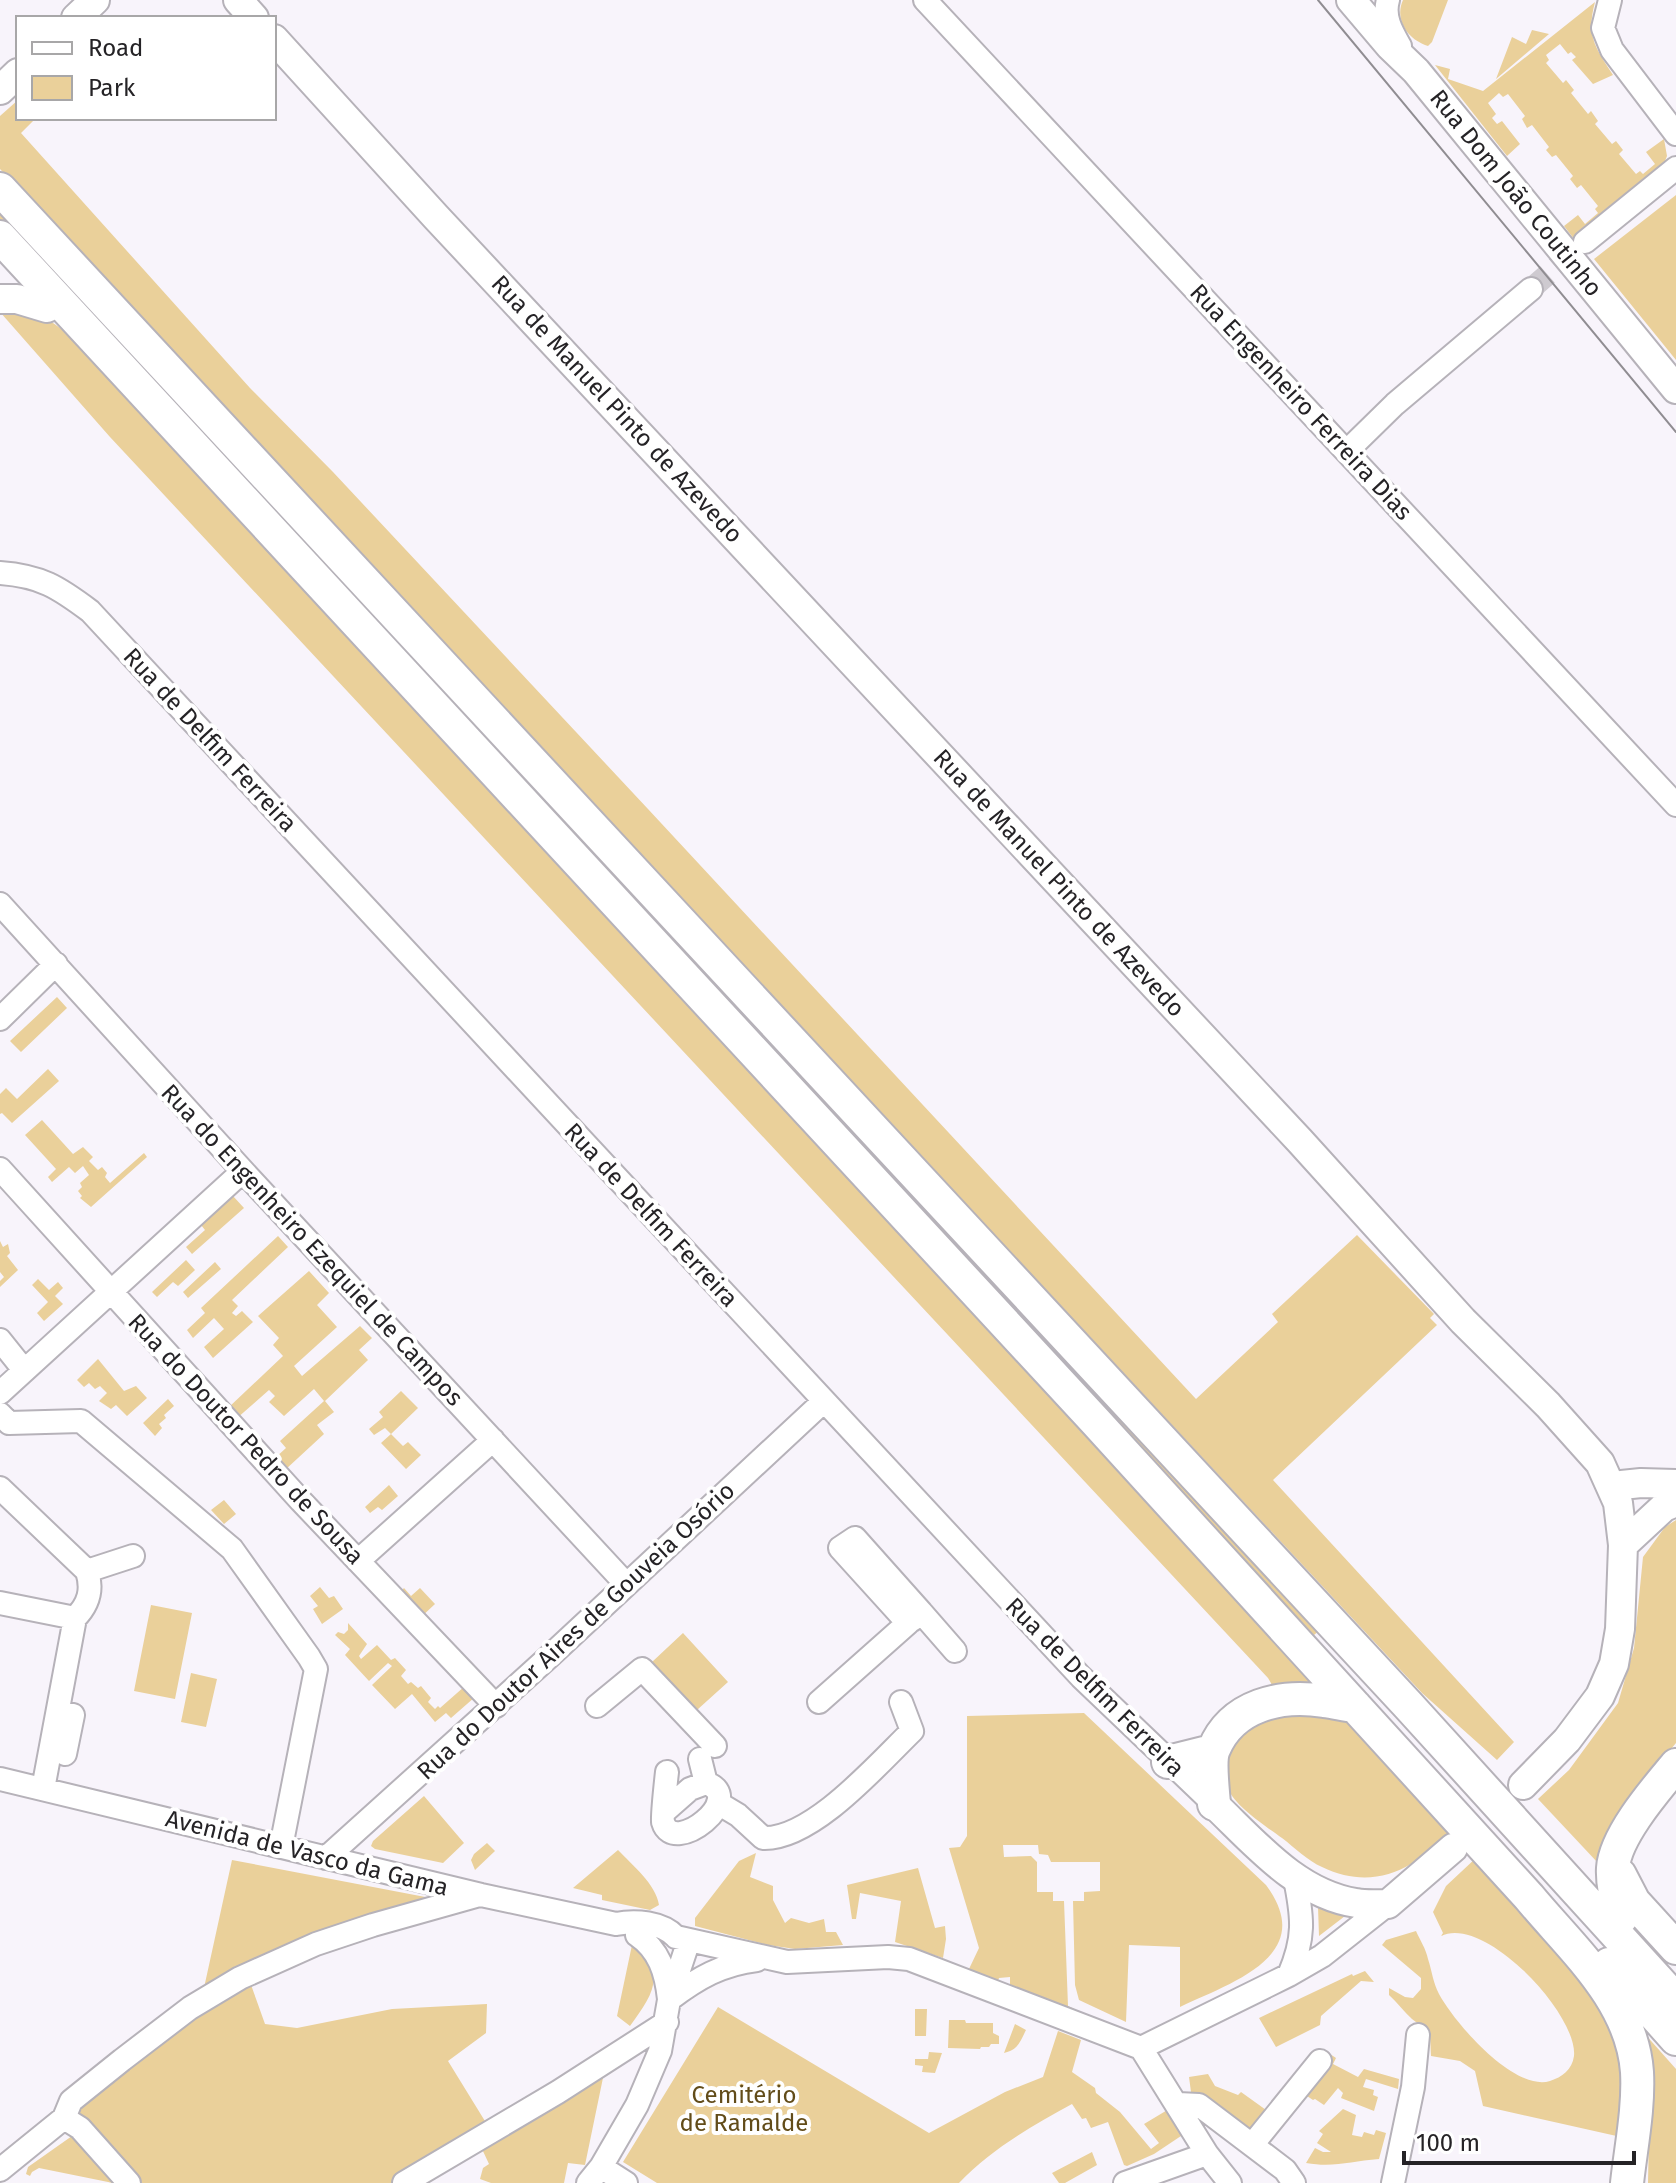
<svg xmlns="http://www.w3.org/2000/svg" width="1676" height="2183" font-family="'Fira Sans',sans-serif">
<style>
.green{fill:#ead09a}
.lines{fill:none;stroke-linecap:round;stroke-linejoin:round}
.minor-tunnel{stroke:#cecad0;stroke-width:22;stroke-dasharray:22 11;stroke-linecap:butt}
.minor-casing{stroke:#b6b2b9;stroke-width:26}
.major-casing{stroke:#b6b2b9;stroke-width:32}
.highway-casing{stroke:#b6b2b9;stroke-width:36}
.minor{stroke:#fff;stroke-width:22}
.major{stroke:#fff;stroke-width:28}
.highway{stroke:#fff;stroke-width:32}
.tram{stroke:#908d92;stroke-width:2}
.labels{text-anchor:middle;stroke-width:8;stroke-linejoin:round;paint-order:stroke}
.street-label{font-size:24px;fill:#252326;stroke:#fff}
.park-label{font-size:24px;fill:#624c19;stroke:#fff}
</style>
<rect width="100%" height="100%" fill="#f8f4fb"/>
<path class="green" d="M1403 0H1448L1432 42 1428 46C1408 40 1394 20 1403 0Z
M1595 2C1586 36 1595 47 1613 75L1593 84 1572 60 1576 57 1571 52 1568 54 1560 44 1546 55 1549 60 1546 63 1563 83 1566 80 1574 90 1571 93 1588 114 1591 111 1598 121 1595 124 1612 144 1616 141 1623 150 1619 154 1636 174 1640 171 1643 174 1655 164 1646 152 1664 139 1667 156 1661 171 1574 239 1564 226 1578 215 1585 224 1598 213 1595 209 1598 206 1581 185 1577 188 1570 179 1573 176 1556 155 1552 157 1546 150 1549 147 1532 125 1527 128 1522 119 1525 116 1508 94 1503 97 1499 93 1488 103 1496 114 1492 118 1497 124 1502 121 1520 144 1507 156 1435 65 1450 69 1448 79 1483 91Z
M1532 30 1549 34 1496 79 1512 37 1526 44Z
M18 100V118H36L21 133 250 388 333 472 648 809 1196 1399 1278 1322 1272 1314 1357 1235 1434 1314 1430 1318 1437 1325 1273 1480 1514 1742 1497 1760 1422 1693 0 169V116Z
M1676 195V360L1594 259Z
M0 211 1320 1630 1314 1635 0 224Z
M0 312C31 312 44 313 67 334L1319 1685 1275 1690 1268 1678 110 437Z
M57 997 67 1008 21 1052 10 1041Z
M48 1069 59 1081 12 1123 2 1113 0 1114V1094L6 1088 17 1099Z
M42 1120 73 1154 83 1147 93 1157 89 1161 98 1170 102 1167 107 1173 105 1177 110 1183 144 1153 147 1157 91 1207 80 1198 82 1196 78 1191 82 1187 80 1183 89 1175 83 1166 75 1173 69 1167 52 1182 48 1177 56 1169 25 1135Z
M233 1196 244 1208 192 1254 186 1247 205 1230 201 1225Z
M278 1236 288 1247 232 1300 238 1306 232 1313 236 1316 242 1311 253 1322 213 1358 204 1347 224 1329 214 1318 193 1338 187 1330 205 1313 201 1308Z
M0 1241 3 1247 8 1244 10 1253 7 1256 18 1270 0 1287V1281L4 1277 0 1272Z
M186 1260 195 1270 178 1286 173 1282 157 1297 152 1292Z
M215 1262 221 1269 188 1298 183 1292Z
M309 1271 329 1293 317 1305 337 1327 294 1366 302 1376 360 1326 372 1338 359 1350 368 1360 325 1401 334 1412 317 1425 324 1434 285 1470 275 1458 286 1448 280 1441 324 1401 314 1389 284 1416 269 1402 275 1396 269 1390 236 1419 228 1408 283 1356 273 1345 279 1338 258 1316Z
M38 1279 49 1290 58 1282 63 1288 55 1296 63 1304 44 1321 37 1313 48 1302 32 1285Z
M98 1359 124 1391 136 1386 147 1398 127 1416 116 1405 111 1409 99 1401 107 1393 100 1386 95 1389 89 1383 84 1387 77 1380Z
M401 1391 418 1408 391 1434 403 1446 408 1442 421 1455 406 1469 381 1443 391 1434 385 1428 374 1435 369 1429 383 1417 379 1412Z
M168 1399 174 1406 164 1415 166 1418 159 1424 162 1428 155 1436 143 1423Z
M389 1485 398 1496 382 1510 378 1507 370 1513 365 1507Z
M224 1500 236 1514 224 1524 211 1510Z
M1676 1520V1743L1625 1804 1605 1841 1598 1863 1538 1799 1569 1770 1618 1703 1634 1648 1643 1557 1665 1527Z
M320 1587 329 1598 334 1596 343 1609 322 1624 313 1609 318 1606 310 1596Z
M404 1588 411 1596 420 1588 435 1604 419 1619 398 1595Z
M151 1605 192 1613 175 1699 134 1691Z
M348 1623 367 1644 359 1656 361 1659 377 1645 391 1660 395 1658 406 1670 401 1676 408 1684 411 1682 418 1688 421 1686 431 1698 428 1702 435 1709 438 1706 440 1708 465 1686 475 1697 451 1718 446 1713 435 1722 412 1694 395 1709 372 1685 392 1666 388 1663 369 1681 345 1655 350 1649 335 1635 338 1632 344 1634 348 1630Z
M683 1633 728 1682 697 1710 652 1662Z
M191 1673 217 1679 206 1727 181 1722Z
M1287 1711 1340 1715 1375 1741 1452 1830C1416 1869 1374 1892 1322 1867 1308 1861 1295 1848 1282 1838 1267 1827 1234 1806 1228 1788 1221 1765 1235 1729 1257 1719 1266 1715 1277 1714 1287 1711Z
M1084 1713 1266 1885C1319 1956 1230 1983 1180 2007V1947L1129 1945 1126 2022 1079 2000 1075 1985 1073 1901H1084V1892L1100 1891V1862H1051L1048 1855 1039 1854 1038 1845H1003L1004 1857 1031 1856 1037 1862V1892H1053V1901H1064L1068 2006 1106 2024 1010 1991V1977L999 1978 998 1981 969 1969 979 1948 949 1848 960 1847 967 1836V1716Z
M424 1796 464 1843 443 1863 375 1849 371 1846 373 1841Z
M487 1843 495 1851 475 1870 471 1860 474 1854Z
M618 1850C632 1865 656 1884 659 1905L650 1910 602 1900V1895L573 1888Z
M756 1853 750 1877 773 1886V1900L785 1923 791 1918 809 1923 824 1919 826 1932H836L843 1945 795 1949 768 1945 695 1926V1918L739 1861Z
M1477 1857 1571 1960 1624 2048 1621 2137 1483 2106 1475 2071 1460 2061 1431 2056C1430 2029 1431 2034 1412 2019 1404 2012 1397 2002 1389 1995V1988L1405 1997 1413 1998 1421 1989V1978L1382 1945 1386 1940 1416 1931C1420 1940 1426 1949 1428 1959 1432 1971 1433 1983 1439 1994 1454 2022 1514 2092 1550 2081 1562 2077 1572 2070 1574 2056 1578 2014 1484 1914 1441 1936L1443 1933 1433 1912 1446 1886Z
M232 1860 441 1900 202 1997Z
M918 1868 935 1928 945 1926 946 1939 943 1958 895 1942 901 1901 860 1893 856 1919H852L847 1885Z
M1318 1907 1345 1916 1319 1936Z
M632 1945C670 1972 651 1997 630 2026L617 2016Z
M1365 1971 1374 1982 1361 1981 1321 2016 1320 2025 1276 2047 1259 2018 1352 1974 1353 1976Z
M250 1982 265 2024 297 2028 392 2009 487 2004 486 2033 448 2061 488 2126 391 2183H139L75 2107 148 2049Z
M718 2007 929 2133 1005 2092 1043 2077 1058 2031 1081 2040 1072 2072 1095 2088 1096 2093 1120 2112 1151 2149 1159 2143 1144 2124 1169 2109 1184 2134 1154 2154 1127 2166 1124 2165 1108 2122 1091 2128 1086 2118 1082 2119 1072 2104C1032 2126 991 2149 959 2183H657L623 2162Z
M915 2009H927L926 2036H915Z
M949 2020H965L966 2023H993V2033L999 2036V2044H991L989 2047H981L980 2049 948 2048Z
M1015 2024 1026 2030C1020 2042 1018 2050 1004 2053Z
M1644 2033 1676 2069V2183H1648L1650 2083Z
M929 2052 942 2053 935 2073 922 2072 923 2066 915 2065V2059H928Z
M1330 2054 1336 2058 1333 2064 1358 2077 1364 2069 1399 2079 1398 2089 1366 2079 1363 2087 1374 2090 1373 2095 1378 2097 1374 2111 1341 2098 1343 2093 1338 2088 1324 2105 1315 2099 1313 2100 1301 2092Z
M604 2073 585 2165 568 2163 564 2183H491L480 2179 483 2168 489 2164 482 2149Z
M1208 2074 1215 2086 1238 2095 1241 2092 1273 2115 1248 2137 1191 2092 1189 2077Z
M1343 2109 1356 2115 1352 2135 1362 2137 1364 2132 1374 2135 1376 2130 1386 2133 1379 2159C1351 2161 1334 2168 1306 2163L1315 2148 1323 2152H1331L1317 2143 1323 2134 1319 2131Z
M72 2136 113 2183 39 2168 32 2172 30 2176 26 2174 28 2167Z
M1092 2152 1097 2165 1065 2183H1059L1052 2173Z"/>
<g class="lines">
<path class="minor-tunnel" d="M1531 289 1578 248"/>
<defs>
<path id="minor" d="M925 0 1676 805
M1388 0C1383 17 1392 32 1400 46
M1610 0 1603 28 1612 50 1676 134
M1585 242 1676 168
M1347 451 1395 404 1531 289
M0 573C41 576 58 587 90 611L1081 1677 1214 1804
M0 904 243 1171 626 1584
M0 1019 56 964
M0 1169 301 1501 496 1706
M0 1340 24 1370
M0 1393 243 1171
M0 1414 9 1423 81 1421 232 1549 309 1657 316 1669 281 1847
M0 1488 87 1571C93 1590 89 1604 75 1618L0 1603
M358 1561 493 1440
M87 1571 133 1556
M912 1620 921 1612 955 1651
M819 1702 908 1623 840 1548 855 1538 921 1612
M597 1706 642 1669 715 1746
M58 1712 73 1715 65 1754
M700 1759 706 1783
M0 1779 481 1895 616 1924C635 1920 662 1922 676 1937
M43 1789 75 1618
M718 1803 738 1815 763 1838C812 1840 878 1764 912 1731L901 1702
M665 1811 690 1789 706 1783C749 1797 673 1858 663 1822 662 1817 666 1781 667 1772
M326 1858 551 1655 824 1401
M637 1935C659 1950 666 1972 669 1999
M676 1937 787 1962 888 1957 909 1959 1141 2048
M1289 1975C1305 1938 1303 1918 1295 1879
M670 1999C698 1978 722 1964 757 1960
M1141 2048 1289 1975 1322 1956 1388 1904
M1141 2048 1207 2154 1230 2183
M1178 2104 1199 2105 1285 2170 1294 2183
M64 2118 80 2128 129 2183
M1252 2145 1320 2061
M601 2167 626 2183
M0 2170 64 2118 71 2101 122 2060 190 2008 240 1978 316 1944 373 1925 476 1896
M404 2183 558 2092 667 2022
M588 2183 601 2167 637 2105 660 2051 669 2000 689 1940
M1125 2183 1207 2154
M1393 2183 1413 2087 1418 2035"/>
<path id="major" d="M238 0 254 18
M1351 0 1390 46 1416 71 1676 389
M76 18 95 0
M274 39 436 217 1300 1141 1463 1321 1548 1405 1600 1463 1618 1503 1623 1545 1620 1629 1614 1664 1600 1696 1567 1740 1523 1785
M0 90 18 73
M0 299H17L47 308
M1612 1486 1641 1483 1676 1484
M1623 1545 1664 1507 1676 1502
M1214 1804C1255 1843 1297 1894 1356 1903 1366 1905 1377 1904 1388 1904L1453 1848"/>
<path id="highway" d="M0 189 1408 1705 1676 2000
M0 237 1096 1422 1529 1897C1572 1949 1632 2000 1637 2072 1639 2108 1631 2147 1627 2183
M1168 1762 1212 1751
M1214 1804C1213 1790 1209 1760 1214 1749 1232 1705 1281 1694 1324 1701 1335 1702 1344 1705 1355 1706
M1620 1875 1634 1902 1676 1948
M1621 1918C1617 1902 1612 1884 1613 1868 1615 1836 1656 1789 1676 1765
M1609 1964 1676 2039"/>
</defs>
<use href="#minor" class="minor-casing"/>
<use href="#major" class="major-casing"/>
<use href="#highway" class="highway-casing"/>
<use href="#minor" class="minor"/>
<use href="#major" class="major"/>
<use href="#highway" class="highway"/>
<path class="tram" d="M1318 0 1676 432"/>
</g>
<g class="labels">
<g class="street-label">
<text transform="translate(1516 193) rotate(51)" y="8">Rua Dom João Coutinho</text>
<text transform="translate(1301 402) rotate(47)" y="8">Rua Engenheiro Ferreira Dias</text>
<text transform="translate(617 409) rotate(47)" y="8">Rua de Manuel Pinto de Azevedo</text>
<text transform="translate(210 740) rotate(47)" y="8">Rua de Delfim Ferreira</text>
<text transform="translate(1059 883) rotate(47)" y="8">Rua de Manuel Pinto de Azevedo</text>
<text transform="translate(651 1215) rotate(47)" y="8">Rua de Delfim Ferreira</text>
<text transform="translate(312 1245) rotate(47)" y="8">Rua do Engenheiro Ezequiel de Campos</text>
<text transform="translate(246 1439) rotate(47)" y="8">Rua do Doutor Pedro de Sousa</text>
<text transform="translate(576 1631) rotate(-43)" y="8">Rua do Doutor Aires de Gouveia Osório</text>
<text transform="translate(1095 1687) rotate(45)" y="8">Rua de Delfim Ferreira</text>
<text transform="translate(307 1853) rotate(14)" y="8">Avenida de Vasco da Gama</text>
</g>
<g class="park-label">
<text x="744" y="2103">Cemitério<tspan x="744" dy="28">de Ramalde</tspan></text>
</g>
</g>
<rect x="16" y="16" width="260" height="104" fill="#ffffff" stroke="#a8a7a8" stroke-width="2"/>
<rect x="32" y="42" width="40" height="12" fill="#ffffff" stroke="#a8a7a8" stroke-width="2"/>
<text x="88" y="56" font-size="24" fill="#252326">Road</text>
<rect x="32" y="76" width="40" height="24" fill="#ead09a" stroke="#a8a7a8" stroke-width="2"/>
<text x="88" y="96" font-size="24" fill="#252326">Park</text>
<path d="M1404 2151v12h230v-12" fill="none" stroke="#252326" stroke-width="4"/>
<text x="1416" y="2151" font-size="24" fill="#252326" stroke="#ffffff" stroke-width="6" paint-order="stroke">100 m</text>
</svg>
